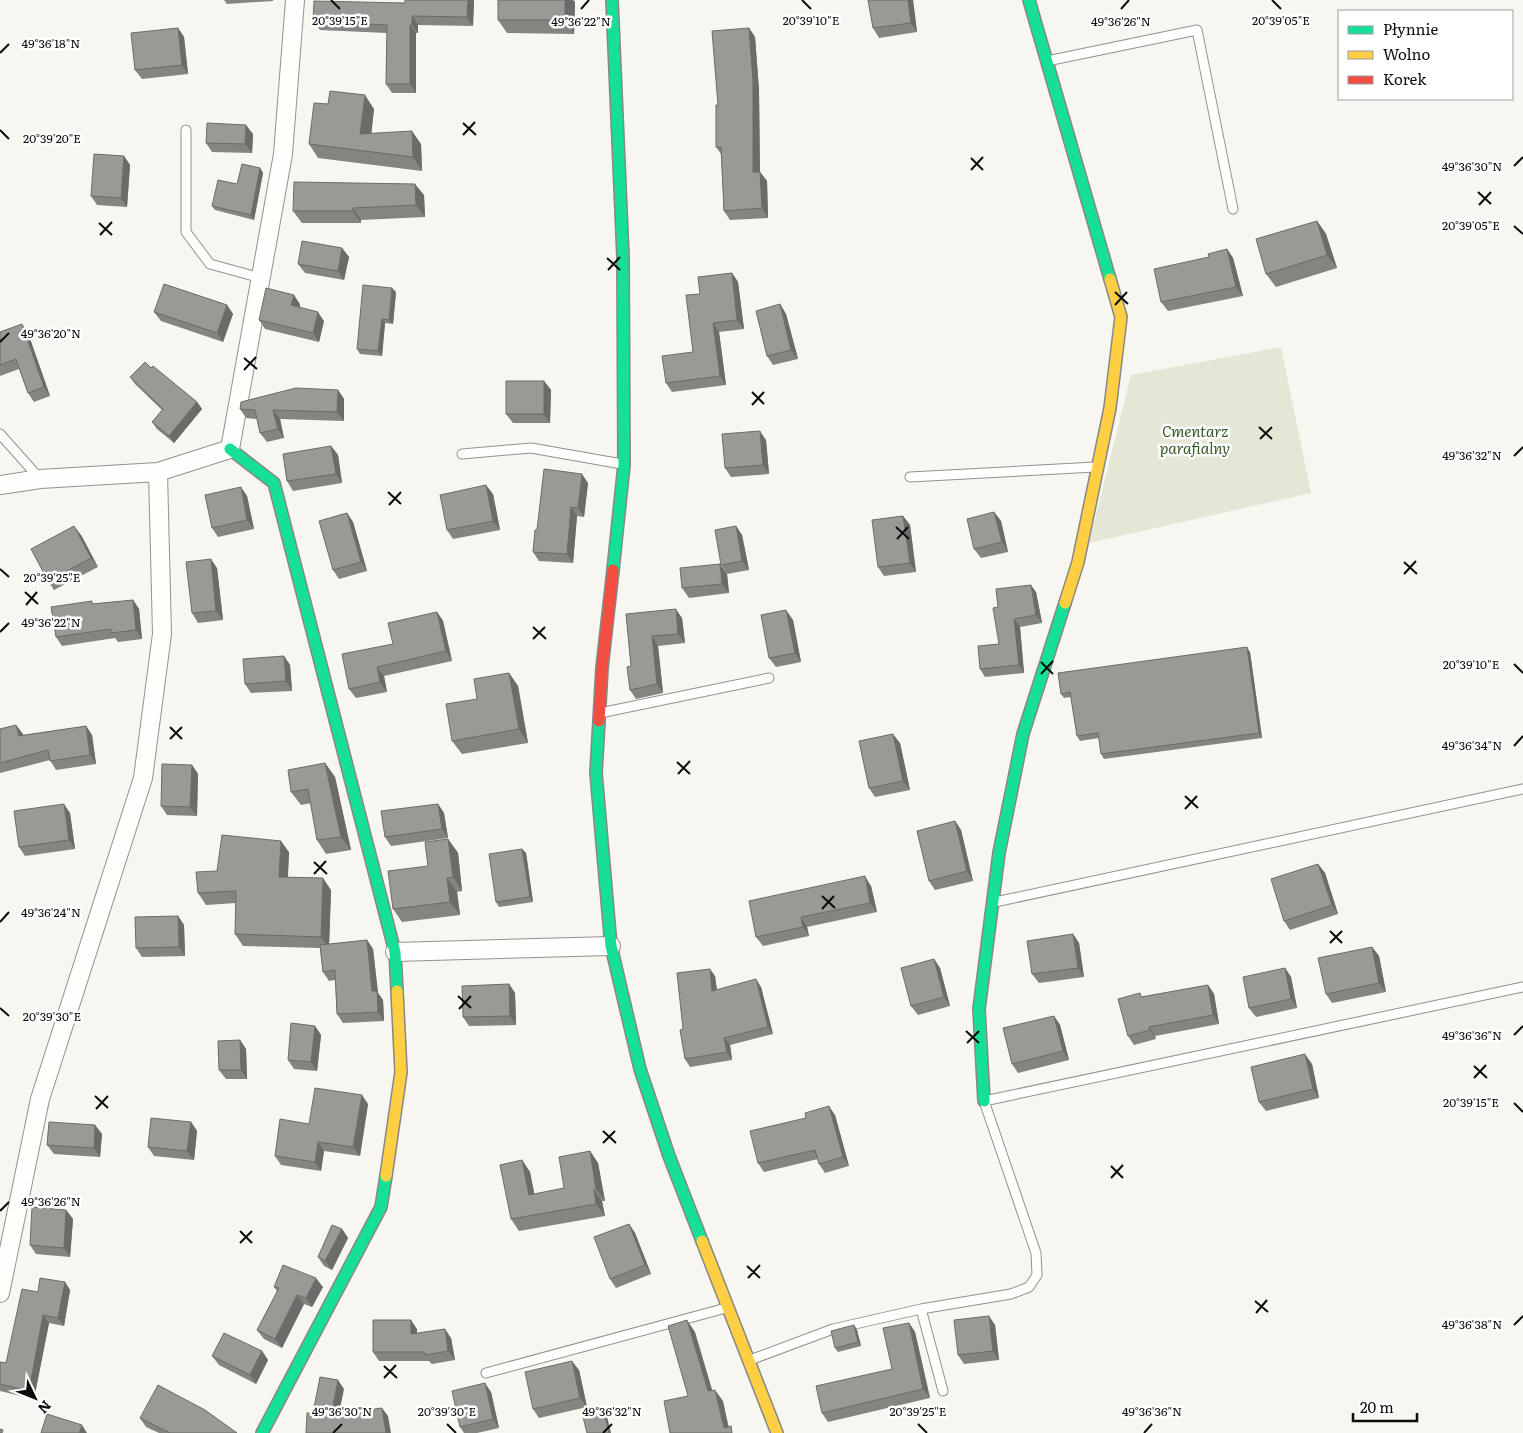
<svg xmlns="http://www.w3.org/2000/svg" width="1523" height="1433" font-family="Literata,serif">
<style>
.cemetery{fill:#e5e7d6}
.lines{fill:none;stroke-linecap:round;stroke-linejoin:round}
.lane-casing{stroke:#92918e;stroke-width:11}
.street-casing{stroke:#92918e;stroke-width:20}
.fast-casing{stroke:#888785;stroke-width:14}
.slow-casing{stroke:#888785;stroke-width:14}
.jam-casing{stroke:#888785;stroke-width:14}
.lane{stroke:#fefefd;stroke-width:9}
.street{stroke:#fefefd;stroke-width:18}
.fast{stroke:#16e098;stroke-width:11}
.slow{stroke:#ffcf43;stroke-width:11}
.jam{stroke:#f24e42;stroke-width:11}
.wall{fill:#858481}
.shaded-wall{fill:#6c6b69}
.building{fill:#9b9996;stroke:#6c6b69}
.ticks{fill:none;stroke:#0b0b0b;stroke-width:2}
.labels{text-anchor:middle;stroke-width:5;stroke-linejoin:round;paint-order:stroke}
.park-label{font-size:15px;font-style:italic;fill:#345a25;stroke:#fff}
.ticks-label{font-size:12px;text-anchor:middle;fill:#0b0b0b;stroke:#fff;stroke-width:5;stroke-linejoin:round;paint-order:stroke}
</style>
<rect width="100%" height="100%" fill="#f8f6f0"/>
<path class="cemetery" d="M1281 347 1311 493 1089 543 1131 375Z"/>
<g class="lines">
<defs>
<path id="lane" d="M1047 61 1197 30 1233 209
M186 130V232L210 264 261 278
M0 434 40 479
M462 454 531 448 622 464
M910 477 1095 467
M600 713 769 678
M995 902 1523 789
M921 1309 943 1391
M750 1360 833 1329 921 1309 1011 1294 1029 1287 1037 1275 1036 1253 984 1101 1523 987
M486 1373 726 1308"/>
<path id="street" d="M0 485 40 479 158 472 230 449 283 154 295 0
M395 952 611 946
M0 1293 40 1099 143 778 162 634 158 472"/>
<path id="fast" d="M612 0 623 257 624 465 613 570
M1029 0 1110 279
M230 449 274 483 395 952 397 991
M599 721 596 773 611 946 640 1069 669 1156 702 1241
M984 1101 979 1009 999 853 1023 734 1065 603
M262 1433 381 1207 386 1176"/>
<path id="slow" d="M1065 603 1078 562 1110 408 1121 317 1110 279
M386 1176 401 1072 397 991
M702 1241 777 1433"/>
<path id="jam" d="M599 721 602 668 613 570"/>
</defs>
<use href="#lane" class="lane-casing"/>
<use href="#street" class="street-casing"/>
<use href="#fast" class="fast-casing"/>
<use href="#slow" class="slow-casing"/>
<use href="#jam" class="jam-casing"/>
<use href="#lane" class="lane"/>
<use href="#street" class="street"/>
<use href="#fast" class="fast"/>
<use href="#slow" class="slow"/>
<use href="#jam" class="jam"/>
</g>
<path class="wall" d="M224 0H273V1L227 4Z
M474 0 473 26 418 25V33H416V93H392L386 84 387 33 320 30 313 21Z
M498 0H573L575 2 574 34 507 33 498 20Z
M868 0H913L917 32 879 38 873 28Z
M178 28 184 37 188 74 142 79 135 70Z
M749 28 755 37 759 90 760 172 767 181 768 218 730 220 724 211 721 154 716 147 718 105Z
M374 109 371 133 421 144 422 171 318 158 309 144Z
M253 134 252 153 212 152 206 143Z
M124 156 130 165 127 207 97 205 91 196Z
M260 168 263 173 254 220 215 210 212 206 237 184Z
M424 195 425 217 361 220V223H302L293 211Z
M1317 221 1326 234 1337 268 1276 287 1266 274Z
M342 248 349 257 344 280 305 273 298 264Z
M1227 249 1233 258 1243 296 1168 311 1161 302 1209 257Z
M732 273 738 282 744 329 719 332 726 385 672 392 666 383 693 352 700 294Z
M396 292 393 324 385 323 382 356 360 354 357 349Z
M300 304V307L324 321 319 342 265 329 259 320Z
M780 304 786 314 798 359 773 365 767 356Z
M227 305 233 314 223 342 161 321 154 312Z
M0 332 28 333 50 396 34 402 28 393 19 369 0 376Z
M151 368 197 402 202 409 174 443 157 429 152 422 162 410 135 384 130 377Z
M544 381 551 390 550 423H513L506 414Z
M338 390 344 399V421L280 419 284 438 267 442 260 433 257 419 246 418 240 409Z
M766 440 769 474 731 477 725 468Z
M331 446 338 455 342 483 293 491 287 481Z
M588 483 584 517 577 516 573 563 539 561 533 552 537 530Z
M493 494 500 530 453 539 447 530Z
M247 496 254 529 218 537 212 528Z
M994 512 1001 521 1008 552 981 558 974 549Z
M347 513 353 522 367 571 339 579 333 570Z
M903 516 910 525 916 572 884 576 878 567Z
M736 526 742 535 749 570 727 574 721 565Z
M81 535 98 567 54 590 48 581Z
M217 568 223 620 198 623 192 613Z
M727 574 729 593 689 598 682 588Z
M1036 592 1042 623 1020 627 1024 673 985 677 980 669 999 644 998 607Z
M133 600 139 609 142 639 118 642 115 638 62 646 56 637 94 604Z
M437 612 443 621 452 661 384 676 387 692 356 698 349 689 393 644Z
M626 614 682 618 685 643 658 646 663 693 636 699 630 690 631 666Z
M793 620 801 662 776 667 769 658Z
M1250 652 1262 738 1104 759 1101 754 1099 738 1080 741 1077 736 1071 697 1064 698 1061 694Z
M284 656 290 665 292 691 251 693 245 684Z
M509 673 518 686 528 743 462 754 452 741 477 699Z
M16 725 23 735 86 726 92 735 96 764 56 770 50 760 0 773V729Z
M900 743 910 790 875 797 869 788Z
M325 763 335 777 351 850 326 854 317 840 311 803 301 805 291 792Z
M192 765 198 774 197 816 167 815 161 806Z
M438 804 444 813 448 838 391 846 385 837Z
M70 813 75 849 25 856 19 847Z
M955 821 961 830 973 881 935 890 929 881Z
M448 839 458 853 462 891 457 892 460 915 402 922 393 909 428 866Z
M522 849 526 853 533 902 499 907 496 902Z
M289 852 288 877 331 890 329 944 367 940 373 949 378 993 383 1000 384 1021 343 1023 337 1014 335 980 329 981 323 972 320 948 243 946 235 934 236 903 206 905 198 893 217 871Z
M1318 864 1325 873 1338 914 1290 930 1284 921Z
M871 886 877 912 807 927 809 936 763 946 756 937Z
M178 916 184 925 185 956 142 957 136 948Z
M1073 934 1079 943 1084 977 1039 983 1032 974Z
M1372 947 1379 956 1386 992 1332 1003 1326 994Z
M934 959 940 968 950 1006 918 1015 911 1006Z
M1285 968 1291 977 1297 1008 1256 1017 1249 1008Z
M715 976 717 990 761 987 773 1034 730 1045 732 1060 690 1067 685 1059 683 1029Z
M509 984 515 993 516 1025 469 1026 463 1017Z
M1208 985 1214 994 1219 1024 1155 1036 1156 1039 1134 1045 1128 1036 1142 997Z
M1054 1016 1060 1025 1069 1060 1018 1073 1012 1064Z
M315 1026 321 1035 317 1071 294 1069 288 1060Z
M240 1040 246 1049 247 1079H226L219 1070Z
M1312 1064 1319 1098 1266 1111 1259 1102Z
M368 1104 360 1156 324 1151 321 1171 281 1165 275 1156 309 1124Z
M835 1115 849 1166 825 1173 819 1164 818 1159 764 1172 758 1163Z
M191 1122 197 1131 194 1160 154 1156 148 1147Z
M95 1125 102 1134 100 1157 54 1154 47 1145Z
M590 1151 598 1163 605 1201H602L605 1216 519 1231 511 1219 522 1160 530 1172 534 1194 564 1188Z
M66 1210 73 1219 70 1257 36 1254 30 1245Z
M629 1224 635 1233 651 1274 616 1288 610 1279Z
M342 1229 348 1238 332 1270 324 1266 318 1257Z
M65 1282 70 1290 64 1326 49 1323 34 1399 0 1391V1362L6 1363 38 1292Z
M274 1287H323L312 1307 304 1304 282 1348 264 1339 257 1330 277 1291Z
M909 1323 915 1332 930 1398 828 1422 822 1413 892 1369Z
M854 1325 857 1330 861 1346 838 1352 835 1348Z
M995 1325 999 1360 964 1364 958 1355Z
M417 1329V1333L451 1338 455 1360 432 1364 429 1361H379L373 1352Z
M262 1351 268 1360 256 1384 219 1365 212 1356Z
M579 1370 587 1407 539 1418 533 1409Z
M491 1392 499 1428 477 1433H464L460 1427Z
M205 1410 237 1433H159L146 1427 140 1418Z"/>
<path class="shaded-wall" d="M468 0H474L473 26 467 17Z
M565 0H573L575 2 574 34 565 20Z
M908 0H913L917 32 911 23Z
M412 16 418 25V33L412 25Z
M410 25 416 33V93L410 84Z
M178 28 184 37 188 74 182 65Z
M749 28 755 37 759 90 760 181 753 172Z
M365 95 374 109 370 147 360 134Z
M246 125 253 134 252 153 245 144Z
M412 131 421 144 422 171 413 157Z
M124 156 130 165 127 207 121 198Z
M260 168 263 173 254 220 251 215Z
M760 172 767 181 768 218 762 208Z
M415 184 424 195 425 217 416 205Z
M353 208 361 220V223L353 211Z
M1317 221 1326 234 1337 268 1327 255Z
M342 248 349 257 344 280 338 271Z
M1227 249 1233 258 1243 296 1236 287Z
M732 273 738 282 744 329 737 320Z
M392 288 396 292 393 324 389 320Z
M294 295 300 304 298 314 291 305Z
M780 304 786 314 798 359 791 350Z
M227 305 233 314 223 342 217 333Z
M318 312 324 321 319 342 313 333Z
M382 319 385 323 382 356 378 351Z
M713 323 719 332 726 385 720 376Z
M22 324 28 333 50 396 44 387Z
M544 381 551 390 550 423 544 414Z
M338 390 344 399V421L337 412Z
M197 402 202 409 174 443 169 436Z
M273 410 280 419 284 438 278 429Z
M760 431 766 440 769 474 763 465Z
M331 446 338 455 342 483 336 474Z
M582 474 588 483 584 517 578 508Z
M486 485 493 494 500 530 493 521Z
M241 487 247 496 254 529 247 520Z
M571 507 577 516 573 563 567 554Z
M994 512 1001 521 1008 552 1002 542Z
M347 513 353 522 367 571 361 562Z
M903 516 910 525 916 572 910 563Z
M74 526 81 535 98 567 91 558Z
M736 526 742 535 749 570 742 561Z
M211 559 217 568 223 620 216 611Z
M720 564 727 574 729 593 722 584Z
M1031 585 1036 592 1042 623 1036 615Z
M133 600 139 609 142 639 136 630Z
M676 609 682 618 685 643 678 634Z
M786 610 793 620 801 662 795 653Z
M437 612 443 621 452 661 446 651Z
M1014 619 1020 627 1024 673 1019 665Z
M652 636 658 646 663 693 657 684Z
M1247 647 1250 652 1262 738 1259 733Z
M284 656 290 665 292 691 286 681Z
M377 667 384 676 387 692 380 682Z
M509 673 518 686 528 743 519 729Z
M16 725 23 734 25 745 19 736Z
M86 726 92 735 96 764 90 755Z
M893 734 900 743 910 790 903 781Z
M325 763 335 777 351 850 341 837Z
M192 765 198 774 197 816 190 807Z
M64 804 70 813 75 849 69 840Z
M438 804 444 813 448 838 442 829Z
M955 821 961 830 973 881 967 871Z
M448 839 458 853 462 891 453 877Z
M281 841 289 852 287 888 279 877Z
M522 849 526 853 533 902 530 897Z
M1318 864 1325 873 1338 914 1332 905Z
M865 876 871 886 877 912 870 903Z
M323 878 331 890 329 948 321 937Z
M447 878 457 892 460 915 450 902Z
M178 916 184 925 185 956 179 947Z
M801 917 807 927 809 936 803 927Z
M1073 934 1079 943 1084 977 1078 968Z
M367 940 373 949 378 993 383 1000 384 1021 378 1012 372 991Z
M1372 947 1379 956 1386 992 1379 983Z
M934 959 940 968 950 1006 944 997Z
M1285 968 1291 977 1297 1008 1291 999Z
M710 969 715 976 718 998 712 991Z
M756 979 761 987 773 1034 768 1027Z
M509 984 515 993 516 1025 510 1016Z
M1208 985 1214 994 1219 1024 1213 1015Z
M1054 1016 1060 1025 1069 1060 1063 1051Z
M315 1026 321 1035 317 1071 311 1062Z
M1149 1027 1155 1036 1156 1039 1150 1030Z
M724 1038 730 1045 732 1060 727 1052Z
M240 1040 246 1049 247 1079 241 1070Z
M1305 1054 1312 1064 1319 1098 1313 1089Z
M362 1095 368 1104 360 1156 353 1147Z
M829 1106 835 1115 849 1166 843 1157Z
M191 1122 197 1131 194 1160 187 1151Z
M95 1125 102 1134 100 1157 94 1148Z
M318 1142 324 1151 321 1171 315 1162Z
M590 1151 598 1163 605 1201 596 1189Z
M522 1160 530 1172 537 1207 529 1195Z
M594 1190 602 1201 605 1216 596 1204Z
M66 1210 73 1219 70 1257 64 1248Z
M629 1224 635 1233 651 1274 645 1265Z
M342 1229 348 1238 332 1270 325 1261Z
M316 1278 323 1287 312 1307 306 1298Z
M65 1282 70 1290 64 1326 58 1318Z
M297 1295 304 1304 282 1348 275 1339Z
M43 1315 49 1323 34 1399 29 1391Z
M989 1316 995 1325 999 1360 993 1351Z
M411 1320 417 1329V1343L411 1334Z
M687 1320 695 1332 716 1403 708 1391Z
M909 1323 915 1332 930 1398 923 1389Z
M854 1325 857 1330 861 1346 858 1342Z
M445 1329 451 1338 455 1360 448 1351Z
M262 1351 268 1360 256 1384 250 1375Z
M572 1361 579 1370 587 1407 580 1398Z
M338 1380 344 1389 337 1424 331 1415Z
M485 1383 491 1392 499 1428 493 1419Z
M715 1390 723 1401 730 1433 724 1428Z
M382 1408 388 1416 391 1433H386Z
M604 1412 607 1416 611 1433H609Z
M82 1425 87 1433H79Z"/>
<path class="building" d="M405 0H468L467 17 412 16V25H410V84H386L387 25 313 21 314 1 405 3Z
M498 0H565V20H498Z
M868 0H908L911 23 873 28Z
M178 28 182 65 135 70 131 33Z
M749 28 753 81V172H760L762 208 724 211 721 147H716V105H718L712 31Z
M330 91 365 95 360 134 412 131 413 157 309 144 314 103 328 104Z
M207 123 246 125 245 144 206 143Z
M94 154 124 156 121 198 91 196Z
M242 164 260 168 251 215 212 206 218 180 237 184Z
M294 182 415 184 416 205 353 208V211H293Z
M1317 221 1327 255 1266 274 1256 239Z
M302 241 342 248 338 271 298 264Z
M1227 249 1236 287 1161 302 1154 269 1209 257 1208 254Z
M732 273 737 320 713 323 720 376 666 383 662 356 693 352 686 295 700 294 698 277Z
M164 284 227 305 217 333 154 312Z
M363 285 392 288 389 320 382 319 378 351 357 349Z
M266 288 294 295 291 305 318 312 313 333 259 320Z
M780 304 791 350 767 356 756 311Z
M22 324 44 387 28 393 16 359 0 365V332Z
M145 362 151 368 153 366 197 402 169 436 152 422 163 409 130 377Z
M506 381H544V414H506Z
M296 388 338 390 337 412 273 410 278 429 260 433 255 410 240 409 241 402Z
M760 431 763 465 725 468 722 434Z
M331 446 336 474 287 481 283 454Z
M544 469 582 474 578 508 571 507 567 554 533 552 535 530H537Z
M486 485 493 521 447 530 440 495Z
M241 487 247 520 212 528 205 495Z
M994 512 1002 542 974 549 967 519Z
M347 513 361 562 333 570 319 521Z
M903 516 910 563 878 567 872 520Z
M74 526 91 558 48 581 31 549Z
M736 526 742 561 721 565 715 530Z
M211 559 216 611 192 613 186 562Z
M720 564 722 584 682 588 680 568Z
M1031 585 1036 615 1014 619 1019 665 980 669 978 646 999 644 993 608 998 607 996 589Z
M133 600 136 630 111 633V629L56 637 51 607 92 601V604Z
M676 609 678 634 652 636 657 684 630 690 627 667 631 666 626 614Z
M786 610 795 653 769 658 761 615Z
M437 612 446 651 377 667 380 682 349 689 342 654 393 644 388 623Z
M1247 647 1259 733 1101 754 1098 733 1077 736 1070 692 1061 694 1058 673Z
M284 656 286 681 245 684 243 659Z
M509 673 519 729 452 741 446 704 477 699 474 679Z
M16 725 19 736 86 726 90 755 50 761 48 750 0 763V729Z
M893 734 903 781 869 788 859 741Z
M325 763 341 837 317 840 308 789 291 792 288 770Z
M162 764 192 765 190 807 161 806Z
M64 804 69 840 19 847 14 811Z
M438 804 442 829 385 837 381 811Z
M955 821 967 871 929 881 917 831Z
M222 835 281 841 279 877 323 878 321 937 235 934 236 891 198 893 196 872 217 871Z
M448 839 453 877 447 878 450 902 393 909 388 871 428 866 425 842Z
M522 849 530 897 496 902 489 854Z
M1318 864 1332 905 1284 921 1271 879Z
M865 876 870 903 801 917 803 927 756 937 749 901Z
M178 916 179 947 136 948 135 917Z
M1073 934 1078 968 1032 974 1027 941Z
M367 940 372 991H377L378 1012 337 1014 335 970 323 972 320 945Z
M1372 947 1379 983 1326 994 1318 958Z
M934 959 944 997 911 1006 901 968Z
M1285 968 1291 999 1249 1008 1243 977Z
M710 969 712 991 756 979 768 1027 724 1038 727 1052 685 1059 680 1030 683 1029 677 973Z
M509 984 510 1016 463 1017 462 986Z
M1208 985 1213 1015 1149 1027 1150 1030 1128 1036 1118 999 1140 993 1141 997Z
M1054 1016 1063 1051 1012 1064 1003 1028Z
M291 1023 315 1026 311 1062 288 1060Z
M240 1040 241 1070H219L218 1041Z
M1305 1054 1313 1089 1259 1102 1251 1067Z
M315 1088 362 1095 353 1147 318 1142 315 1162 275 1156 280 1119 309 1124Z
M829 1106 843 1157 819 1164 815 1150 758 1163 750 1131 806 1118 805 1113Z
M151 1118 191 1122 187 1151 148 1147Z
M49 1122 95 1125 94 1148 47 1145Z
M590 1151 596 1189 594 1190 596 1204 511 1219 500 1165 522 1160 529 1195 564 1188 559 1157Z
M32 1207 66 1210 64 1248 30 1245Z
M629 1224 645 1265 610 1279 594 1237Z
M332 1225 342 1229 325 1261 318 1257Z
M283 1265 316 1278 306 1298 297 1295 275 1339 257 1330 279 1288 274 1287Z
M40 1278 65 1282 58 1318 43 1315 29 1391 0 1384V1362L6 1363 22 1289 38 1292Z
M989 1316 993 1351 958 1355 954 1320Z
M373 1320H411V1334L445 1329 448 1351 425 1355V1352H373Z
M687 1320 708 1391 715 1390 724 1428 731 1426 732 1433H670L664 1401 688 1396 668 1326Z
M909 1323 923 1389 822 1413 816 1386 892 1369 883 1328Z
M854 1325 858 1342 835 1348 831 1331Z
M224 1333 262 1351 250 1375 212 1356Z
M572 1361 580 1398 533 1409 525 1372Z
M320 1377 338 1380 331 1415 382 1408 386 1433H306L307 1413H313Z
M485 1383 493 1419 460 1427 452 1391Z
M158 1385 205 1410 237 1433H170L140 1418Z
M604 1412 609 1433H587L583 1417Z
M47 1414 82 1425 79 1433H41Z
M0 1429 3 1430 2 1433H0Z"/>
<path class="ticks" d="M331 0 340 9M802 0 811 9M1272 0 1281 9M581 9 589 0M1121 9 1129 0M0 53 9 44M463 123 476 135M0 130 9 139M463 135 475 122M971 158 983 170M1514 166 1523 157M971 170 983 157M1478 192 1491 204M1479 205 1491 192M99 223 112 235M1514 226 1523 234M100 235 112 222M607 258 620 270M608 270 620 257M1115 292 1128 304M1115 305 1127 292M0 342 9 333M244 358 257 369M244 370 256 357M752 392 764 404M752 405 764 392M1259 427 1272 439M1260 439 1272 427M1514 456 1523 447M388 492 401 504M389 505 401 492M896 527 909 539M897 539 908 527M1404 562 1417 574M0 569 9 577M1404 574 1416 561M25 592 38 604M26 605 37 592M533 627 546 639M0 632 9 623M533 639 545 627M1041 662 1053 674M1514 664 1523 673M1041 674 1053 661M170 727 182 739M170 739 182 727M1514 746 1523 736M677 762 690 774M678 774 690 761M1185 796 1198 808M1185 809 1197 796M314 862 327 874M314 874 326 861M822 896 835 908M822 909 834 896M0 922 9 912M1330 931 1342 943M1330 943 1342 931M458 996 471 1008M0 1008 9 1016M459 1009 471 996M966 1031 979 1043M1514 1035 1523 1026M967 1043 979 1031M1474 1066 1487 1078M1474 1078 1486 1065M95 1096 108 1108M1514 1103 1523 1112M96 1109 108 1096M603 1131 616 1143M603 1143 615 1131M1111 1166 1123 1178M1111 1178 1123 1165M0 1211 9 1202M240 1231 252 1243M240 1243 252 1231M747 1266 760 1278M748 1278 760 1265M1255 1301 1268 1312M1256 1313 1267 1300M1514 1325 1523 1316M384 1366 397 1378M384 1378 396 1365M447 1424 456 1433M918 1424 927 1433M333 1433 342 1424M603 1433 612 1424M1144 1433 1152 1424"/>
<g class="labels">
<g class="park-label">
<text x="1195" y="437">Cmentarz<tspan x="1195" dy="17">parafialny</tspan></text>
</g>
</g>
<g class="ticks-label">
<text x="340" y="25">20°39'15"E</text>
<text x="811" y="25">20°39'10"E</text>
<text x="1281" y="25">20°39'05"E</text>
<text x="581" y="26">49°36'22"N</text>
<text x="1121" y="26">49°36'26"N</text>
<text x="51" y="48">49°36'18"N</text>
<text x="52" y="143">20°39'20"E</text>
<text x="1472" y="171">49°36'30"N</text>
<text x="1471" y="230">20°39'05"E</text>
<text x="51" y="338">49°36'20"N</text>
<text x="1472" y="460">49°36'32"N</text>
<text x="52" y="582">20°39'25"E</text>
<text x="51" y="627">49°36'22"N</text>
<text x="1471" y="669">20°39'10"E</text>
<text x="1472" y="750">49°36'34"N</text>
<text x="51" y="917">49°36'24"N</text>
<text x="52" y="1021">20°39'30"E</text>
<text x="1472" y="1040">49°36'36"N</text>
<text x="1471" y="1107">20°39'15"E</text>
<text x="51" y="1206">49°36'26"N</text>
<text x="1472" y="1329">49°36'38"N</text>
<text x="342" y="1416">49°36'30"N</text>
<text x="612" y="1416">49°36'32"N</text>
<text x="1152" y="1416">49°36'36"N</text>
<text x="447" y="1416">20°39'30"E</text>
<text x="918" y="1416">20°39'25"E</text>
</g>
<rect x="1338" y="10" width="175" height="90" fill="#ffffff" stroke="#9d9d9d"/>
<rect x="1348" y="26" width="25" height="8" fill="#16e098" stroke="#9d9d9d"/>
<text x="1383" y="35" font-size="15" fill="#0b0b0b">Płynnie</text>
<rect x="1348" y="51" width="25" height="8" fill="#ffcf43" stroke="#9d9d9d"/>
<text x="1383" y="60" font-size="15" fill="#0b0b0b">Wolno</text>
<rect x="1348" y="76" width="25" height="8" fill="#f24e42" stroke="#9d9d9d"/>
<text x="1383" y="85" font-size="15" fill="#0b0b0b">Korek</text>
<g transform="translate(35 1398) rotate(133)" stroke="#ffffff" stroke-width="4" paint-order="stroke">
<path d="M0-4L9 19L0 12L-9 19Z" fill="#0b0b0b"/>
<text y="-8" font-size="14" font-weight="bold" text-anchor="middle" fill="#0b0b0b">N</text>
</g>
<path d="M1353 1413v8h64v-8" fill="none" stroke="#0b0b0b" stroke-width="2.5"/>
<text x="1360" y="1413" font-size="15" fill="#0b0b0b" stroke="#ffffff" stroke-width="4" paint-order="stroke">20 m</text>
</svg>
